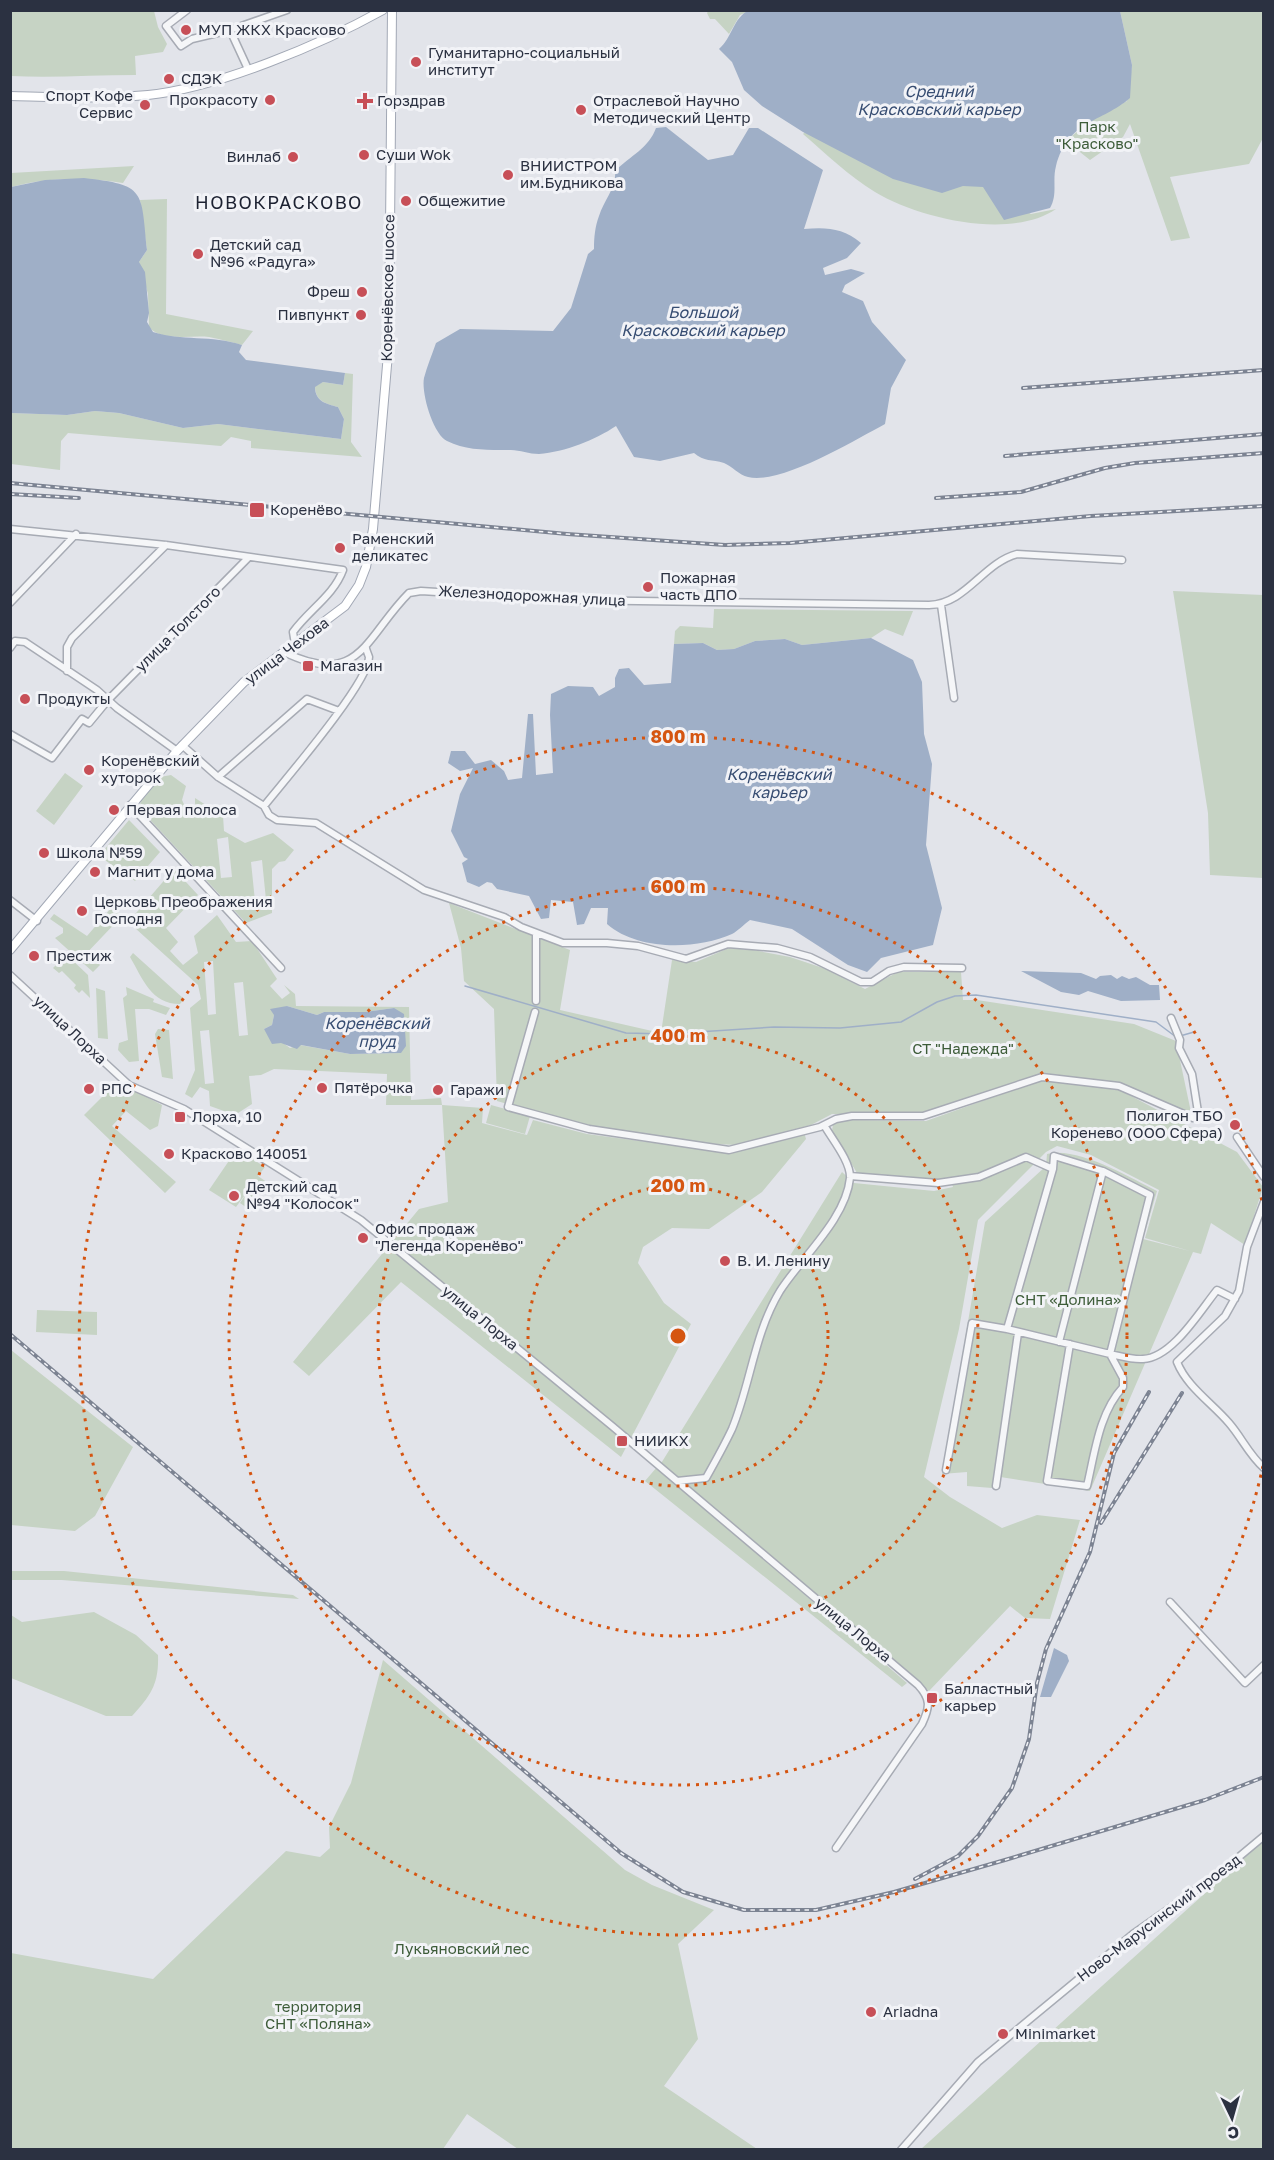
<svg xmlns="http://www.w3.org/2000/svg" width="1274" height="2160" font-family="'Golos Text',sans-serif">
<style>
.green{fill:#c6d3c4;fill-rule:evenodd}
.water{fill:#9fafc7}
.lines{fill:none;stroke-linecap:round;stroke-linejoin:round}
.stream{stroke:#9fafc7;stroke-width:1.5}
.minor-casing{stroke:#a7abb4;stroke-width:9}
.major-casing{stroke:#a2a8b5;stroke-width:10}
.minor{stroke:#f5f6f8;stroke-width:6}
.major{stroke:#fff;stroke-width:8}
.rail-casing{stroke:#7c8392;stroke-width:4}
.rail{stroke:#f2f3f7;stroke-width:1.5;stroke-dasharray:4.5;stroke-linecap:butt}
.ring{fill:none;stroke:#d55511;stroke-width:3;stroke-dasharray:3 6}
.poi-dot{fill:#c74f57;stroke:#f2f3f7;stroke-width:2}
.labels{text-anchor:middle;stroke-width:6;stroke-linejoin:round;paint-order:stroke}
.poi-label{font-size:15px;fill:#2b3141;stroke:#f2f3f7;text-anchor:start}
.park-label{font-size:15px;fill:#3d5c39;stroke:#f2f3f7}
.street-label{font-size:15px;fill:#2b3141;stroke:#f2f3f7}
.water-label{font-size:16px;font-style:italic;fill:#374d72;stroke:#f2f3f7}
.quarter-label{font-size:18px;letter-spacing:1.5px;fill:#1d2232;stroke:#f2f3f7}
.centre{fill:#d55511;stroke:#f2f3f7;stroke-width:3}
.ring-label{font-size:18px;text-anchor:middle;font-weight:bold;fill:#d55511;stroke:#f2f3f7;stroke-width:6;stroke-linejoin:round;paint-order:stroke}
</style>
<rect width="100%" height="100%" fill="#e2e4ea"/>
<path class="green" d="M11 10 154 11 158 27 167 44 163 52 135 56 136 75C94 75 53 78 11 76Z
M709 10 749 11 740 15 729 34 715 19H710L707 13Z
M1120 11H1263V138L1249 164 1170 177 1190 238 1171 241 1130 124 1123 137 1090 160 1066 141 1091 120 1127 101 1132 65Z
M805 132 962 184H983L1031 214 1056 209C1011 240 920 219 875 192 849 176 826 154 803 134Z
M134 166 123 183C86 177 47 177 11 187V173Z
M167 199 166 314 253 331 242 345C231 342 220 339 209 337 190 335 162 342 149 327L148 294 139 262 147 250 140 200Z
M345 373 353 374 351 442 362 457 251 448V441L231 437 221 446 68 433 61 441 60 470 11 464V413L67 415 95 411 119 413 183 428 218 424 341 439 344 419 338 407C326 404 315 401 315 386L323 382 343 385Z
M1173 591 1263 595V878L1210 875 1208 813Z
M714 609 913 611 903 636 885 629 871 638 802 645 785 639 755 641 734 649 717 650 703 643 674 644 675 631 680 626 713 628Z
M65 773 83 786 54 825 36 811Z
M171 775 186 786 182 800 189 815 195 812V798L223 816 224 831 245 843 273 833 294 850 285 861 279 862 272 869V913L246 923 140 809 141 795 160 777ZM228 837 232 877 221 878 217 839ZM262 860 266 900 255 901 251 862Z
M129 820 160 852 135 881 99 856Z
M174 869 198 895 166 928 178 942 170 951 183 965 198 953 194 936 217 915 236 942 252 941 277 979 270 986 282 999 290 993 284 985 295 994 296 1006 409 1007 411 1100 441 1098 442 1105 483 1108 482 1123 527 1135 533 1120 587 1134 730 1153 804 1132 806 1139 762 1192 709 1229 672 1228 643 1247 638 1263 664 1303 691 1324 621 1457 401 1282 309 1376 293 1362 419 1209 448 1202 442 1105H386L387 1074 274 1069 261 1075 249 1076 252 1104 235 1115 210 1106 209 1091 200 1087 192 1098 185 1094 195 1070 190 1008 201 999 198 985 135 928 130 920ZM213 961 216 1014 208 1015 204 962ZM243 982 248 1035 239 1036 234 983ZM287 1006 317 1015 324 1012H365L394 1008 401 1053 350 1054 300 1045 290 1048 264 1029 272 1025 274 1015ZM209 1030 214 1083 205 1084 200 1031Z
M449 903 570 950 560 1010 661 1033 672 960 696 962 729 948 753 950 790 957 826 969 865 989 898 972H961L963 1000H977L1134 1024 1176 1041 1192 1117 1121 1084 1044 1075 922 1114H832L811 1125 735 1145 686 1142 639 1135 555 1118 497 1101 494 1009 464 981 461 948Z
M112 907 122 916 83 957 91 964 95 960 100 965 93 972 55 938 63 933V928L50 919 54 914 87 936Z
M133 953 184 999 180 1004C151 1004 143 979 130 957Z
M65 957H69L88 975 90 998 82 990 79 993 74 988 76 985 62 971 59 973 53 968 56 965 61 966 66 960Z
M126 987 154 999 153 1002 170 1008 166 1015 149 1009H135L139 1061 129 1062 118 1050 119 1043 128 1040 123 998 127 995Z
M96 988 105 991 108 1039 98 1038Z
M158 1029 169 1030 173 1079 162 1077 155 1034Z
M1044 1079 1116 1088 1237 1152 1263 1187 1245 1245 1211 1223 1201 1254 1193 1252 1090 1491 994 1476 992 1488 967 1486V1472L942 1474 985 1222 1046 1166 1047 1154C1077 1146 1129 1177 1157 1191L1143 1239 1190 1251 1145 1238 1159 1190 1091 1155 1057 1146 1046 1152 978 1220 959 1329 924 1477 950 1497 1002 1528 1037 1515 1080 1520 1050 1619 1025 1618 1010 1606 929 1691 660 1465 842 1172 854 1183 934 1191 953 1187 950 1177 934 1180 857 1173 832 1131 833 1124 847 1120 926 1121Z
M117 1082 130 1094 135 1091 162 1105 158 1126 150 1130 126 1111 112 1126 176 1182 165 1193 84 1115Z
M491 1105 530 1116 525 1134 486 1123Z
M237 1149 265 1167 258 1176 268 1183 250 1210 240 1203 250 1188 236 1207 209 1190Z
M37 1310 97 1312V1335L36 1332Z
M11 1350 133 1447 95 1516 75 1531 11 1525Z
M657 1467 907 1683 902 1687 645 1481Z
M11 1571H64L293 1595 299 1599 62 1580H11Z
M94 1612 136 1635 158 1655C159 1684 151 1695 132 1716H106L11 1678V1615L22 1622Z
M383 1660 625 1870 652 1885 714 1910 678 1944 698 2039 664 2086 757 2149H518L467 2114 443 2149H11V1953L153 1979 286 1851 320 1857 330 1848 329 1827 351 1783Z
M1263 1841V2149H921Z"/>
<path class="water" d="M749 10 1120 11 1132 65 1130 98C1101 123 1068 120 1056 166 1052 181 1058 194 1050 208L1004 220 983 187 963 186 942 193 893 179 803 132 762 106 744 90 732 62 719 49C732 38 733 18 749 10Z
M666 127 708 160 733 155 749 128H758L823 170 804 229C827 227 843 228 861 243L847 258 823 268 825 275 851 269 865 273 845 285 842 292 863 301 872 322 906 360 891 388 885 424C855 440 781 485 748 477 739 475 732 466 724 463 712 459 704 462 694 453L660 461 634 457 616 426C595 440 565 452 539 454 529 454 520 450 511 450 490 450 467 451 447 441 433 434 421 393 424 378 427 366 432 355 436 343L460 329 553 331 571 308 588 254 594 249C594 237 595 227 599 216 604 200 617 187 615 171 630 156 649 148 656 128Z
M84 178C146 185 141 190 147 250L139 262 145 272 149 313 147 322 153 332C181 341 212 335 242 345L239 352 246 360 345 373 343 385 323 382 315 387C315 401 326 404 338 407L344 419 341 439 218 424 183 428 119 413 95 411 67 415 11 413V187L45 180Z
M871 638 913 660 922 682 924 734 932 764 926 845 942 908 933 945 881 958 867 972 848 965 792 929 750 920C744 924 738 931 732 934 696 950 638 951 607 924L608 908H591L584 924 577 925 573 902 551 900 549 918 541 919 529 896 497 889 492 883 487 882 479 887 467 882 462 863 468 859 464 857 451 831 460 794 473 768 460 771 448 763 451 751H465L475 764 491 760 504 771 508 780 522 778 528 714H533L536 775 553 773 550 715 551 694 568 686 593 687 599 696 615 687V678L619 669 629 668 644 685 671 683 674 644 703 643 717 650 734 649 755 641 785 639 802 645Z
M1021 971 1081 973 1096 979 1100 976 1111 975 1117 979 1122 976 1129 979 1136 977 1150 985H1159L1160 1000 1121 1001 1088 991 1079 995 1061 992Z
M287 1006 317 1015 324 1012H365L394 1008 404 1014 406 1046 401 1053 350 1054 301 1045 297 1049 281 1043 272 1044 264 1029 272 1025 274 1015 270 1009Z
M1054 1648 1067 1655 1069 1661 1051 1697H1040Z"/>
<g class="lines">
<path class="stream" d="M465 986 626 1033 666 1034 774 1027 840 1028 901 1022 937 1002 955 996 976 995 1156 1022 1176 1037
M1180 1036 1194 1032"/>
<defs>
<path id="minor" d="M187 10 166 26 181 46 192 39 230 30 248 69
M230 30 287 10
M10 529 166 545 343 570C334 595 309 610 293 632L295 644
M10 603 76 534
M941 605 954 698
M10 648 15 641 25 642 97 690 117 708 177 751
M284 652C360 689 365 637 409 593L421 591 566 600 929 605C966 604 983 563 1017 554L1122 560
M67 671V647L72 638 166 545
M10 734 52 758 82 719 89 723 108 700 248 558
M182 745 218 777 264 806 269 815 277 820 316 823 424 890 504 917 521 927 563 943H607L638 946 686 959 728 944 777 948 810 957 861 982H872L889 971 904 967 962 968
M218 777 307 699 339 711
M130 805 281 968
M264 806C283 782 369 683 369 657 369 657 366 649 366 648
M10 900 37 921
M10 975 129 1085 184 1109 361 1220 612 1426 918 1685C931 1699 930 1707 922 1724L836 1848
M536 1001V933
M535 1012 508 1107 589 1129 729 1150 820 1127 836 1119 852 1116H923L1042 1077 1119 1086 1193 1118 1198 1112 1192 1074 1179 1048 1180 1040 1171 1018
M1237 1137 1264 1177
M850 1176 938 1183 979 1177 1026 1157 1053 1169 1054 1156 1103 1171 1150 1195 1110 1354 1007 1329 1053 1169
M1264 1202 1247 1247 1239 1291 1225 1316 1177 1362C1187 1387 1212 1403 1229 1423 1242 1438 1249 1455 1264 1468
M1059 1342 1103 1171
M1070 1344 1047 1481 1087 1486C1095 1452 1099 1413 1123 1387V1378L1110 1354C1120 1356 1133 1360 1143 1359 1172 1358 1200 1311 1217 1290L1235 1299
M946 1470 972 1323 1007 1329
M677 1481 706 1478C715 1462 724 1446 732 1429 751 1383 754 1334 780 1291 801 1258 846 1219 850 1178 851 1162 832 1139 824 1125
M996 1486 1018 1333
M1170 1602 1245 1683 1264 1665
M901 2150 978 2062 1133 1934 1216 1876 1264 1836"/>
<path id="major" d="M10 96C56 97 102 99 148 95 217 88 322 44 383 10
M10 950 177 751 244 682 345 606 359 585 366 567 373 529 389 342 392 10"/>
</defs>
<use href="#minor" class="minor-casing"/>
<use href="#major" class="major-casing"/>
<use href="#minor" class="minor"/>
<use href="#major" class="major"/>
<defs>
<path id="rail" d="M1023 388 1264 370
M1005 456 1264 434
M10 483 567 534 725 545 790 543 1091 516 1264 506
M10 494 79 498
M936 498 1021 492 1105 468 1135 463 1264 453
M10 1334 621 1853 683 1892 744 1910H816L894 1892 1005 1860 1205 1800 1264 1777
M1101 1523 1182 1393
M915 1879 958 1856 978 1836 1012 1788 1029 1739 1037 1683 1046 1649 1090 1552 1114 1453 1149 1392"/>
</defs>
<use href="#rail" class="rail-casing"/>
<use href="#rail" class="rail"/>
</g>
<g class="ring">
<circle cx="678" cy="1336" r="150"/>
<circle cx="678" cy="1336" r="300"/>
<circle cx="678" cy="1336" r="449"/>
<path d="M1263 1466A599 599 0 1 1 1263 1206"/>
</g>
<g class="poi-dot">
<circle cx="186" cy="30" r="6"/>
<circle cx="416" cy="62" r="6"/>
<circle cx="169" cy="79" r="6"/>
<circle cx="270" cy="100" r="6"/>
<path d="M362 92h6v6h6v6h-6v6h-6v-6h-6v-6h6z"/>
<circle cx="145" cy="105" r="6"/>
<circle cx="581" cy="110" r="6"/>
<circle cx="364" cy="155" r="6"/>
<circle cx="293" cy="157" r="6"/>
<circle cx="508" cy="175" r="6"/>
<circle cx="406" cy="201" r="6"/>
<circle cx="198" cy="254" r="6"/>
<circle cx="362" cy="292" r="6"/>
<circle cx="361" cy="315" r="6"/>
<rect x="249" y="502" width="16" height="16" rx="3"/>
<circle cx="340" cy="548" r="6"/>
<circle cx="648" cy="587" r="6"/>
<rect x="302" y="660" width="12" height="12" rx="3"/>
<circle cx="25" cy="699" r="6"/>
<circle cx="89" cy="770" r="6"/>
<circle cx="114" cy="810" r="6"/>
<circle cx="44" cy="853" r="6"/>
<circle cx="95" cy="872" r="6"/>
<circle cx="82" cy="911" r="6"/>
<circle cx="34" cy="956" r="6"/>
<circle cx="322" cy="1088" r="6"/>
<circle cx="89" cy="1089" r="6"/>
<circle cx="438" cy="1090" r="6"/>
<rect x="174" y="1111" width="12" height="12" rx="3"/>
<circle cx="1235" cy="1125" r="6"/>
<circle cx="169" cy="1154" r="6"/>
<circle cx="234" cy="1196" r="6"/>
<circle cx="363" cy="1238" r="6"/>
<circle cx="725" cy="1261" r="6"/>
<rect x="616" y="1435" width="12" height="12" rx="3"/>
<rect x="926" y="1692" width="12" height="12" rx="3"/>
<circle cx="871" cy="2012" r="6"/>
<circle cx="1003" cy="2034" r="6"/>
</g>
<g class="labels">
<g class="poi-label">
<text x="198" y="35">МУП ЖКХ Красково</text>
<text x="428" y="58">Гуманитарно-социальный<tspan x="428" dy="17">институт</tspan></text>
<text x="181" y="84">СДЭК</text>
<text x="133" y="101" text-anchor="end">Спорт Кофе<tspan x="133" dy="17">Сервис</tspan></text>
<text x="258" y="105" text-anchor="end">Прокрасоту</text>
<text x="377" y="106">Горздрав</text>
<text x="593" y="106">Отраслевой Научно<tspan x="593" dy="17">Методический Центр</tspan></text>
<text x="376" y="160">Суши Wok</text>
<text x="281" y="162" text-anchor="end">Винлаб</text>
<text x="520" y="171">ВНИИСТРОМ<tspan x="520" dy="17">им.Будникова</tspan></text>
<text x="418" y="206">Общежитие</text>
<text x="210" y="250">Детский сад<tspan x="210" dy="17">№96 «Радуга»</tspan></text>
<text x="350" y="297" text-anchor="end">Фреш</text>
<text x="349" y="320" text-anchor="end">Пивпункт</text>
<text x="270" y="515">Коренёво</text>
<text x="352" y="544">Раменский<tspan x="352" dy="17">деликатес</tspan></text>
<text x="660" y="583">Пожарная<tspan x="660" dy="17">часть ДПО</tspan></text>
<text x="320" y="671">Магазин</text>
<text x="37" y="704">Продукты</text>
<text x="101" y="766">Коренёвский<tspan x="101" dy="17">хуторок</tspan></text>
<text x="126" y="815">Первая полоса</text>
<text x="56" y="858">Школа №59</text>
<text x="107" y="877">Магнит у дома</text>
<text x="94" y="907">Церковь Преображения<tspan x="94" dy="17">Господня</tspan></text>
<text x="46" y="961">Престиж</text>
<text x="334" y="1093">Пятёрочка</text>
<text x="101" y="1094">РПС</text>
<text x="450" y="1095">Гаражи</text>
<text x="1223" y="1121" text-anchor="end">Полигон ТБО<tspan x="1223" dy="17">Коренево (ООО Сфера)</tspan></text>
<text x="192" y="1122">Лорха, 10</text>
<text x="181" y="1159">Красково 140051</text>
<text x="246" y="1192">Детский сад<tspan x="246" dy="17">№94 "Колосок"</tspan></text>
<text x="375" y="1234">Офис продаж<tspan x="375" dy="17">"Легенда Коренёво"</tspan></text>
<text x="737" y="1266">В. И. Ленину</text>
<text x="634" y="1446">НИИКХ</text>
<text x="944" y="1694">Балластный<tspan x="944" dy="17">карьер</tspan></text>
<text x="883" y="2017">Ariadna</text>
<text x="1015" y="2039">Minimarket</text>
</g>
<g class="park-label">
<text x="1097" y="132">Парк<tspan x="1097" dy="17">"Красково"</tspan></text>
<text x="963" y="1054">СТ "Надежда"</text>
<text x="1068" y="1305">СНТ «Долина»</text>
<text x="462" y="1954">Лукьяновский лес</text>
<text x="318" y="2012">территория<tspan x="318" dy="17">СНТ «Поляна»</tspan></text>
</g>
<g class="street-label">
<text transform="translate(388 288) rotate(-89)" y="5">Коренёвское шоссе</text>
<text transform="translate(532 596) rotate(3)" y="5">Железнодорожная улица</text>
<text transform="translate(178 629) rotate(-45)" y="5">улица Толстого</text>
<text transform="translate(287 651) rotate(-37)" y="5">улица Чехова</text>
<text transform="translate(70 1030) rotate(43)" y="5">улица Лорха</text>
<text transform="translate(480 1318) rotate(39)" y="5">улица Лорха</text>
<text transform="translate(853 1630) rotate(39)" y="5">улица Лорха</text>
<text transform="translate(1159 1918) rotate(-37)" y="5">Ново-Марусинский проезд</text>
</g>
<g class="water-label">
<text x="939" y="97">Средний<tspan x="939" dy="18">Красковский карьер</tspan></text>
<text x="703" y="318">Большой<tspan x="703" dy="18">Красковский карьер</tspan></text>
<text x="779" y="780">Коренёвский<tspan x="779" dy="18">карьер</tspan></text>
<text x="377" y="1029">Коренёвский<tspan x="377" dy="18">пруд</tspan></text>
</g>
<g class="quarter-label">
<text x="279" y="209">НОВОКРАСКОВО</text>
</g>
</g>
<circle cx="678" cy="1336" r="9" class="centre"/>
<g class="ring-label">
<text x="678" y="743">800 m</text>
<text x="678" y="893">600 m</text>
<text x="678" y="1042">400 m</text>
<text x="678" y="1192">200 m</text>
</g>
<rect width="1274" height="2160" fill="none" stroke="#2b3141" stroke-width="24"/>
<g transform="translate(1232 2118) rotate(175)" stroke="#f2f3f7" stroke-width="4.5" paint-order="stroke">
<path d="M0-4.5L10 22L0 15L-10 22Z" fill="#2b3141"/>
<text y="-9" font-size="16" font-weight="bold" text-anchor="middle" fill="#2b3141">С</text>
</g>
</svg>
